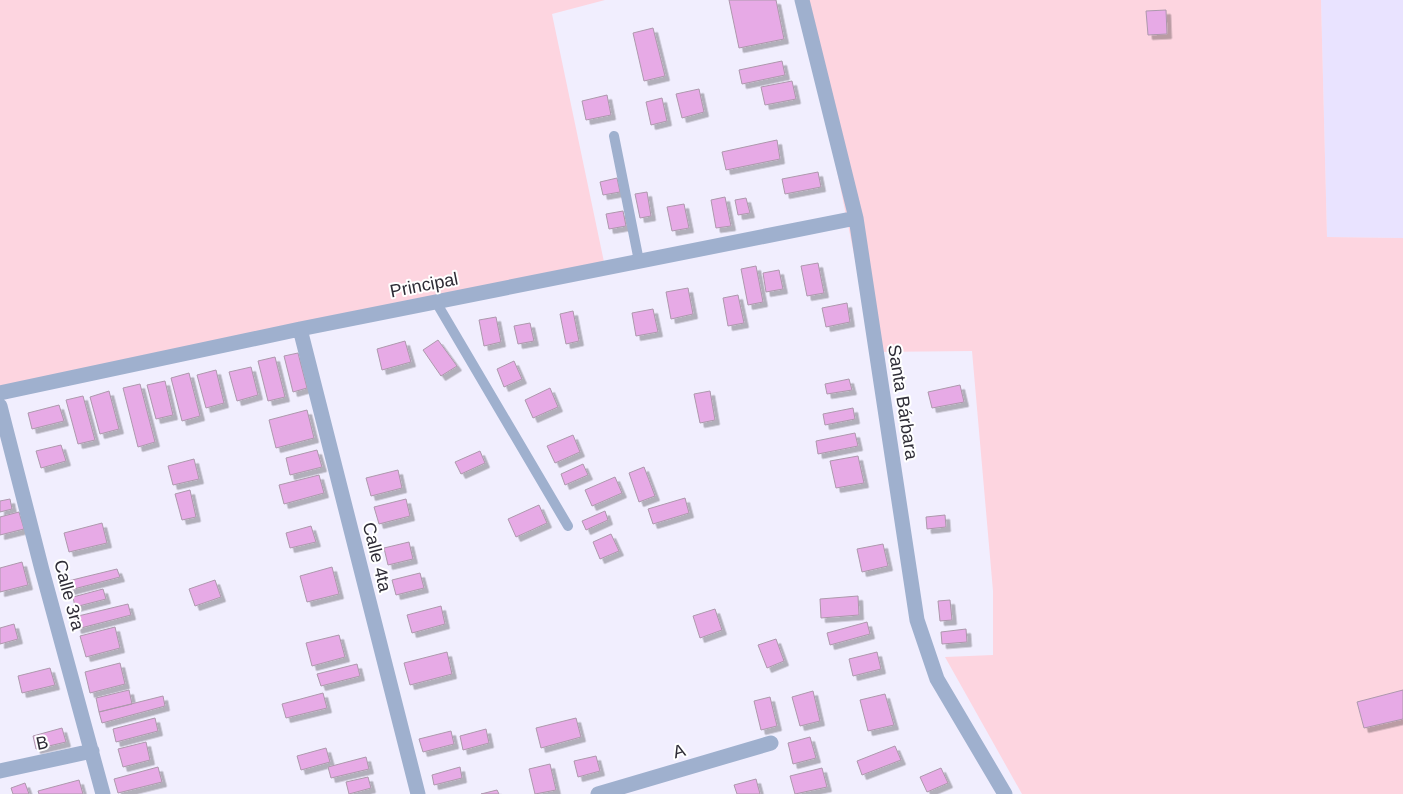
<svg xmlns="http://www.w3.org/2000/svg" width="1403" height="794" font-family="Arial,sans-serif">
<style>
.built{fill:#e9e3ff}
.green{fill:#fdd5e0}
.building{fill:#e7aae6;stroke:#ad98ac;filter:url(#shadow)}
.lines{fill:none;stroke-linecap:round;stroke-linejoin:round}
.lane{stroke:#9fb0ce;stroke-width:10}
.street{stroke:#9fb0ce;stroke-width:15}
.labels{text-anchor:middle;stroke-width:4;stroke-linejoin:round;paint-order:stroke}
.street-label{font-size:18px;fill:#2e2c36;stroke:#fff}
</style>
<defs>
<filter id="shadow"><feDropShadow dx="4.5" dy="4.5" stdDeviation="0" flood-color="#0004"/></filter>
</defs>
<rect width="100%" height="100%" fill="#f1eefe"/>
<path class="built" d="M1321 0H1403V238L1327 237Z"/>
<path class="green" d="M0 0H605L552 14 604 262 0 388Z
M802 0H1321L1327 237 1403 238V794H1022L945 657 993 655V591L972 351 874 352Z"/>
<path class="building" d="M729 0H776L784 39 739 48Z
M1166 10 1167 34 1148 35 1146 11Z
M653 28 665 76 644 81 633 33Z
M782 61 785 75 742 84 739 70Z
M792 81 796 99 765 105 761 87Z
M699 89 704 112 682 118 676 94Z
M607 95 611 115 586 120 582 101Z
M662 98 667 121 651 125 646 102Z
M777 140 780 159 726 170 722 152Z
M818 172 821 187 785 194 782 179Z
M617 178 620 192 603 195 600 182Z
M647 192 651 216 640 218 635 194Z
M725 197 731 226 716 228 711 200Z
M746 198 750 213 738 215 735 200Z
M684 204 689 228 672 231 667 207Z
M623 211 626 226 609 229 606 214Z
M818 263 824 293 807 296 801 266Z
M756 266 763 302 748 305 741 269Z
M779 270 783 289 766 292 763 273Z
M688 288 693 314 671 319 666 292Z
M738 295 744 323 728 326 723 298Z
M847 303 850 322 826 327 822 308Z
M653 309 658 332 636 336 632 313Z
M573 311 579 341 566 344 560 314Z
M496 317 501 342 484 346 479 320Z
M530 323 534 341 518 344 514 326Z
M438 340 457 366 441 376 423 350Z
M405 341 411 362 382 370 377 349Z
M298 353 307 388 293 392 284 356Z
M275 357 285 397 268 401 258 361Z
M514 361 522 379 504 387 497 369Z
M251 367 258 395 237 401 229 372Z
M216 370 224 403 206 408 197 375Z
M189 373 200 416 182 421 171 378Z
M849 379 852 390 827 394 825 384Z
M165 381 173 415 156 419 147 385Z
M140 384 155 442 138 447 123 388Z
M960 385 964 402 932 408 928 392Z
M550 388 558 407 533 418 525 400Z
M109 391 119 429 100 434 90 397Z
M710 391 715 420 700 423 694 394Z
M83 396 95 440 78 444 66 400Z
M59 405 64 421 32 429 28 413Z
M853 408 855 419 825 425 823 414Z
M307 410 314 438 276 448 269 420Z
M855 433 858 446 818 454 816 441Z
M573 435 580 452 555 463 547 446Z
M61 445 66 461 41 468 36 451Z
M317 450 322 467 290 475 286 458Z
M480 451 485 463 461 474 455 462Z
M858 456 864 483 836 488 830 461Z
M194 459 199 479 173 485 168 466Z
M583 464 588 475 565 485 561 474Z
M644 467 655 496 639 502 629 473Z
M398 470 402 488 371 496 366 478Z
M319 475 324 493 284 504 279 485Z
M615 477 622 493 592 506 585 490Z
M190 490 196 517 182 520 175 494Z
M685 498 689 513 653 524 648 509Z
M10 499 12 509 0 512V501Z
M406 499 410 516 379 524 374 507Z
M539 505 547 523 516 537 508 519Z
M605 511 608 520 586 530 582 521Z
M19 512 24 529 0 535V517Z
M945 515 946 527 927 529 926 517Z
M102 523 107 543 69 552 64 533Z
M311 526 316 542 290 548 286 533Z
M611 534 619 551 600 559 593 542Z
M409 542 413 559 388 565 384 548Z
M883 544 888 566 862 572 857 549Z
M22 562 28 585 0 592V568Z
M332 567 339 594 307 602 300 576Z
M117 569 120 577 70 590 68 581Z
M420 573 424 588 396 595 392 580Z
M215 580 221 597 195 606 189 589Z
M103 589 106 599 75 607 73 597Z
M858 596 859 615 821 618 820 599Z
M950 600 952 620 940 621 938 601Z
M128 604 131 615 77 629 74 617Z
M441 606 445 624 412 633 407 615Z
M715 609 722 630 700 638 693 616Z
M867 622 870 634 830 645 827 633Z
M14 624 18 639 0 644V628Z
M115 627 120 648 86 657 80 636Z
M966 629 967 642 942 644 941 632Z
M339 635 345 657 312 666 306 643Z
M776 639 784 661 767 668 758 645Z
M447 652 452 674 410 685 404 663Z
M877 652 881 669 853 676 849 659Z
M120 663 125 684 90 693 85 672Z
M357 664 360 676 321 686 317 674Z
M50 668 55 685 22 693 18 676Z
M129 690 132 704 99 712 96 698Z
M1403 690V719L1364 728 1357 702Z
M813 691 820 721 800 726 792 697Z
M323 693 327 708 286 718 282 704Z
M885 694 894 725 868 731 860 700Z
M163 696 165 706 102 723 99 712Z
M770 697 777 726 761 730 754 701Z
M155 718 158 731 116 742 113 729Z
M576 718 581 737 541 748 536 728Z
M62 728 66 742 36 749 33 736Z
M486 729 489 743 463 750 460 736Z
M451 731 454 744 423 752 419 739Z
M810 737 816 758 793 764 788 743Z
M146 742 150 760 123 767 118 749Z
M895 746 901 760 862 775 857 761Z
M326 748 330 762 301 770 297 756Z
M596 756 600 771 578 777 574 761Z
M366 757 369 769 331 778 328 767Z
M550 764 556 790 535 794 529 769Z
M158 767 162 782 118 793 114 779Z
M460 767 462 778 434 785 432 775Z
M822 768 827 787 795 794 790 776Z
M941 768 948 783 927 792 920 777Z
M368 777 371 788 349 794 346 782Z
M756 779 760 794H737L734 785Z
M79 780 83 794H39L38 791Z
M25 783 29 794H13L11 788Z
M497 790 499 794H481Z"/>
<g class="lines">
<path class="lane" d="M614 136 639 261
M436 302 568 526"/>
<path class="street" d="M802 0 856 218 917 620 937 679 1005 794
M300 329 418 794
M0 393 300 329 856 218
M0 406 42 570 103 794
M0 771 92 751
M598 794 771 743"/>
</g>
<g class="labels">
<g class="street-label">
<text transform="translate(424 285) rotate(-11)" y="6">Principal</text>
<text transform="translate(903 402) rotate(81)" y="6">Santa Bárbara</text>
<text transform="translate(377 557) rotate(76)" y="6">Calle 4ta</text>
<text transform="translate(69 595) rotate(75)" y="6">Calle 3ra</text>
<text transform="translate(42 743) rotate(-12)" y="6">B</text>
<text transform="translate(679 751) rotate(-16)" y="6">A</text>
</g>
</g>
</svg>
